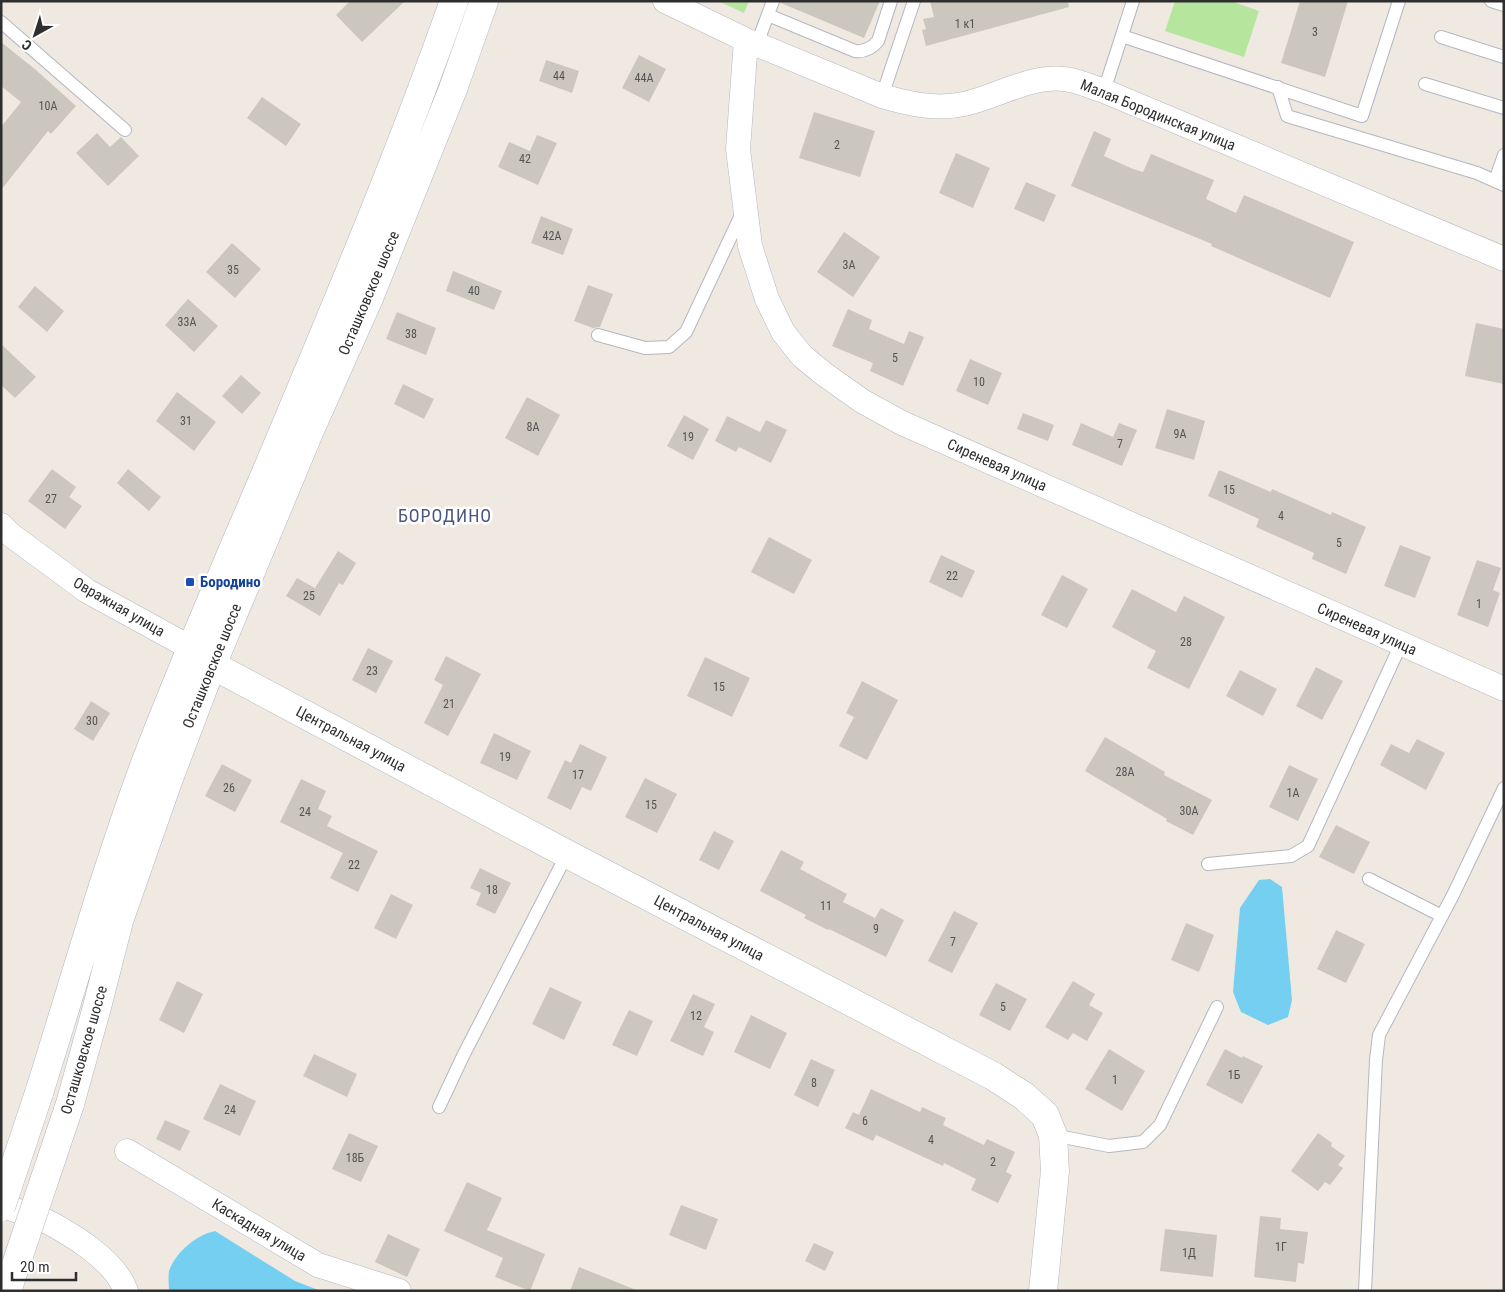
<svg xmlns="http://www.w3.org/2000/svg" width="1505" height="1292" font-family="'Roboto Condensed',sans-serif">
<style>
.green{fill:#b6e59e}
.water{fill:#75cff0}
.building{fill:#cbc7bf}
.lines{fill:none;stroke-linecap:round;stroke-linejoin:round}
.service-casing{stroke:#b4b7c1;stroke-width:14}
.minor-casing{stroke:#b4b7c1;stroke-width:25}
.tertiary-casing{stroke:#b4b7c1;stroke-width:29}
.secondary-casing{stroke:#b4b7c1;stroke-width:29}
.service{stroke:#fff;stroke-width:12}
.minor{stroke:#fff;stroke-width:24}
.tertiary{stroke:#fff;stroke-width:28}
.secondary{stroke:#fff;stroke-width:28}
.secondary-bridge-casing{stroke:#b4b7c1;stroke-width:29;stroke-linecap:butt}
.secondary-bridge{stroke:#fff;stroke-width:28}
.transit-dot{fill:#1a4fb4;stroke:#fff;stroke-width:2}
.labels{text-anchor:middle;stroke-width:5;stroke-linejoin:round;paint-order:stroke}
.number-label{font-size:12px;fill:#555452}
.street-label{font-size:15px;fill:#2e2e2e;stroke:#fff}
.transit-label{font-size:15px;font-weight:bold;fill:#164399;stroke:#fff;text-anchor:start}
.quarter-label{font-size:18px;letter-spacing:1px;fill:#4d5680;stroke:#fff}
</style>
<rect width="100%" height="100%" fill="#efe9e1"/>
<path class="green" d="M718 1H749L744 13Z
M1175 1H1231L1259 11 1244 57 1165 31Z"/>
<path class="water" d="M1270 879 1282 887 1292 1000 1288 1017 1268 1025 1241 1012 1233 992 1240 908 1259 880Z
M215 1231 295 1281 321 1291H169C169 1285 168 1277 169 1271 176 1252 196 1235 215 1231Z"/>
<path class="building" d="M350 1H405L362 42 336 15Z
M781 1H880L864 38 781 3Z
M930 1H1068L1069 7 926 46 922 30 926 29 923 19 934 17Z
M1300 1H1348L1325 77 1281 63Z
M1 42 36 70 76 106 51 134 48 131 1 190V127L21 102 1 86Z
M639 55 666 69 649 102 622 88Z
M546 60 579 71 572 93 539 81Z
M262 97 301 124 286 146 247 118Z
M814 112 875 131 860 177 799 158Z
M1094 131 1111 139 1104 156 1133 169 1143 172 1151 154 1214 180 1206 199 1236 213 1244 195 1354 242 1330 298 1211 246 1212 244 1071 186Z
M97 133 110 147 121 137 139 156 108 186 76 153Z
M537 135 557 143 538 185 498 167 509 142 530 151Z
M956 153 990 168 973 208 939 193Z
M1026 182 1056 195 1044 222 1014 209Z
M541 216 573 229 563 255 531 243Z
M844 232 880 257 853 297 817 272Z
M232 243 261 269 235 298 206 272Z
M453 271 502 291 494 310 446 291Z
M588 285 613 294 600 327 593 328 574 321Z
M35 286 64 311 47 332 18 307Z
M188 299 218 326 194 352 165 325Z
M848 309 872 320 869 329 904 344 909 331 924 337 903 386 870 371 873 363 832 346Z
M397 312 436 328 426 355 386 339Z
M1476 323 1504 329V384L1465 376Z
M1 344 36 377 15 398 1 385Z
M970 359 1002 373 988 405 956 391Z
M241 375 261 393 242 414 222 396Z
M403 384 434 399 424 419 394 404Z
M177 392 216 422 194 451 156 421Z
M527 397 560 415 538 456 505 438Z
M1167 409 1205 421 1194 460 1155 448Z
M1023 413 1054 425 1048 441 1017 429Z
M684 415 709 429 693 460 667 446Z
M727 416 760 432 766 420 787 430 771 463 739 447 736 452 715 441Z
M1081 423 1113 437 1119 423 1137 430 1122 466 1072 445Z
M52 469 76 487 69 497 82 506 65 529 28 501Z
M128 469 161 497 149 511 117 483Z
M1219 470 1271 492 1272 489 1331 515 1332 512 1366 527 1346 574 1312 559 1314 553 1256 527 1259 519 1208 496Z
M769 537 812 560 794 594 751 572Z
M1400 545 1431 557 1415 598 1384 586Z
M338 551 356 563 343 585 339 583 320 616 286 596 297 578 315 588Z
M941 555 975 571 962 598 929 582Z
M1477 560 1501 568 1493 590 1500 593 1488 627 1457 615Z
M1062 575 1088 589 1067 628 1041 615Z
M1132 589 1176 612 1184 596 1225 617 1189 689 1147 668 1156 651 1112 627Z
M368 648 393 661 376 693 352 680Z
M446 656 481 674 448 736 424 723 443 685 434 680Z
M705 657 750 678 732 717 687 696Z
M1316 667 1343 681 1322 720 1296 706Z
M1240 670 1277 689 1263 716 1226 696Z
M862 681 898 700 867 760 839 746 854 717 846 713Z
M91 701 110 713 93 741 74 729Z
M494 733 531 751 517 780 480 763Z
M1105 737 1165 772 1164 775 1212 800 1193 835 1166 821 1167 819 1085 771Z
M1417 739 1445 753 1426 790 1380 765 1391 744 1409 753Z
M580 744 607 757 591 791 582 787 571 810 547 798 565 760 571 763Z
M222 764 252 780 235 812 205 796Z
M1289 765 1318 779 1298 821 1269 807Z
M645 778 677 794 657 833 625 817Z
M301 779 326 791 318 809 332 816 327 826 378 851 358 892 330 878 343 853 280 822Z
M1336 825 1370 842 1354 874 1319 857Z
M714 831 734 841 719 870 699 860Z
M781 850 804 862 800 869 847 894 843 902 875 918 881 908 904 920 886 957 829 929 828 930 804 918 806 915 760 891Z
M480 868 511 883 495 914 476 905 481 893 470 888Z
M391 894 413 905 396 939 374 928Z
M954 911 978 923 952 973 928 961Z
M1186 923 1214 935 1199 972 1171 960Z
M1336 930 1365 944 1346 983 1317 969Z
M177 981 203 994 184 1033 159 1020Z
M1073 981 1095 994 1089 1005 1103 1013 1087 1041 1073 1033 1068 1040 1045 1027Z
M996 983 1027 999 1010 1031 979 1015Z
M550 987 582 1002 564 1040 532 1024Z
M693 994 715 1004 704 1027 714 1032 703 1056 670 1041Z
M629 1010 653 1021 637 1056 612 1045Z
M751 1015 787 1033 770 1069 734 1052Z
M1109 1049 1145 1071 1122 1111 1085 1089Z
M1225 1049 1242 1058 1243 1056 1263 1066 1242 1104 1206 1085Z
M314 1054 357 1074 347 1097 303 1076Z
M811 1059 835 1070 818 1107 794 1095Z
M220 1084 256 1101 240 1136 203 1119Z
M871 1089 920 1112 922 1107 946 1118 943 1125 984 1145 987 1139 1015 1152 1006 1172 1012 1175 998 1203 971 1190 976 1179 944 1163 943 1166 876 1135 873 1141 845 1128 853 1112 859 1115Z
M165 1120 190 1131 180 1151 156 1139Z
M349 1133 378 1146 361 1182 332 1169Z
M1318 1133 1332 1143 1331 1146 1345 1156 1338 1165 1343 1168 1330 1185 1325 1182 1318 1191 1291 1171Z
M467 1182 502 1198 487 1230 545 1254 530 1291 495 1277 503 1258 444 1231Z
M681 1205 718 1219 706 1250 669 1235Z
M1260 1216 1281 1218 1280 1229 1308 1232 1304 1264 1298 1263 1296 1282 1254 1277Z
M1165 1229 1217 1235 1213 1277 1160 1271Z
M388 1234 420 1249 407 1277 375 1262Z
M814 1243 834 1252 825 1271 805 1261Z
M579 1267 636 1290V1291H570Z"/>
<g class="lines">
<defs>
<path id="service" d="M1491 1 1504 5
M768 15 855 51C864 52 872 48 878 41L891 1
M1 22 125 130
M1122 36 1362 116 1399 1
M1441 37 1504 57
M757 44 773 1
M1425 84 1504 108
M1278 87 1287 116 1477 173 1504 185
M1104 91 1133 1
M882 96 914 1
M1495 181 1504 155
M598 335 645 348 669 347 686 332 742 213
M1208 864 1291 856 1308 846 1401 644
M1369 879 1442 916
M439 1107 463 1056 567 854
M1053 1135 1109 1146 1143 1142 1160 1125 1217 1007
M1365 1291 1376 1060 1379 1035 1453 895 1504 788"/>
<path id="minor" d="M665 1 746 40 882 96C909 104 936 110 964 104 996 97 1031 75 1064 79 1077 80 1091 87 1104 91L1504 259
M746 40 738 149 750 246 767 299 783 332 802 356 824 374 862 401 902 423 1504 689
M1 525 11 535 87 591 191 648
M127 1151 318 1265 399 1291
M1 1206C14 1210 29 1213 42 1219 70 1233 115 1260 126 1291"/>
<path id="tertiary" d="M212 665 567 854 993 1076 1024 1096 1045 1115 1053 1135 1055 1171 1043 1291"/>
<path id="secondary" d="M39 1093C73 985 104 875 143 769 181 668 225 569 267 470 332 315 398 160 454 1
M70 1104 97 1007 119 921 168 781 212 665 310 430 369 298 453 89 484 1"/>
</defs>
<use href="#service" class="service-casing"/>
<use href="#minor" class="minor-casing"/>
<use href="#tertiary" class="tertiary-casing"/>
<use href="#secondary" class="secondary-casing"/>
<use href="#service" class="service"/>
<use href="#minor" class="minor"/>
<use href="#tertiary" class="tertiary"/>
<use href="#secondary" class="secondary"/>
<defs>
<path id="secondary-bridge" d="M1 1207 39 1093
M7 1291 70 1104"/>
</defs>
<use href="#secondary-bridge" class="secondary-bridge-casing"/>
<use href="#secondary-bridge" class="secondary-bridge"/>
</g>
<rect class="transit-dot" x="185" y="577" width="10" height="10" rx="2.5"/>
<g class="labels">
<g class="number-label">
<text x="965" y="28">1 к1</text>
<text x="1315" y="36">3</text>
<text x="559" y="80">44</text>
<text x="644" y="82">44А</text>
<text x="48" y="110">10А</text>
<text x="837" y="149">2</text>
<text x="525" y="163">42</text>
<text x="552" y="240">42А</text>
<text x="849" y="269">3А</text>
<text x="233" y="274">35</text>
<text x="474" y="295">40</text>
<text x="187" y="326">33А</text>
<text x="411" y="338">38</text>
<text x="895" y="362">5</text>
<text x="979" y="386">10</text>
<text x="186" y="425">31</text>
<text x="533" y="431">8А</text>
<text x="1180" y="438">9А</text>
<text x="688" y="441">19</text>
<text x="1120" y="448">7</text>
<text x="1229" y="494">15</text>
<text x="51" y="503">27</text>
<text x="1281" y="520">4</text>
<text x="1339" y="547">5</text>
<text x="952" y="580">22</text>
<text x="309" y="600">25</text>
<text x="1479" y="608">1</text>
<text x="1186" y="646">28</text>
<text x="372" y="675">23</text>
<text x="719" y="691">15</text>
<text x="449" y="708">21</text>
<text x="92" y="725">30</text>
<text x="505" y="761">19</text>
<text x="1125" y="776">28А</text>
<text x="578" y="779">17</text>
<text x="229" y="792">26</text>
<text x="1293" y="797">1А</text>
<text x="651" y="809">15</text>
<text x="1189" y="815">30А</text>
<text x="305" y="816">24</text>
<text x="354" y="869">22</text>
<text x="492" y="894">18</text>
<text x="826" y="910">11</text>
<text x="876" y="933">9</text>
<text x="953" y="946">7</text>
<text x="1003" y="1011">5</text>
<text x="696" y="1020">12</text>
<text x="1234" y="1079">1Б</text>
<text x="1115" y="1084">1</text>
<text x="814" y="1087">8</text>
<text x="230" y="1114">24</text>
<text x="865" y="1125">6</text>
<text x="931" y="1144">4</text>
<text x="355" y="1162">18Б</text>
<text x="993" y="1166">2</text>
<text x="1281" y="1251">1Г</text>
<text x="1189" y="1257">1Д</text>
</g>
<g class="street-label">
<text transform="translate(1158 115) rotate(22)" y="5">Малая Бородинская улица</text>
<text transform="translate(369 293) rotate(-67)" y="5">Осташковское шоссе</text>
<text transform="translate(997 465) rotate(24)" y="5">Сиреневая улица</text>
<text transform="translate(119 607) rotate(30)" y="5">Овражная улица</text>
<text transform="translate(1367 629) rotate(24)" y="5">Сиреневая улица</text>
<text transform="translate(212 666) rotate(-68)" y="5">Осташковское шоссе</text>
<text transform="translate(351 739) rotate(28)" y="5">Центральная улица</text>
<text transform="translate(709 928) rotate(28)" y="5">Центральная улица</text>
<text transform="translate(84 1050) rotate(-74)" y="5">Осташковское шоссе</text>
<text transform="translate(259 1230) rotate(31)" y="5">Каскадная улица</text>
</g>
<g class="transit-label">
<text x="200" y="587">Бородино</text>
</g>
<g class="quarter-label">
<text x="445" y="522">БОРОДИНО</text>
</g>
</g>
<rect width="1505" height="1292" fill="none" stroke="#2e2e2e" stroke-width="5"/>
<g transform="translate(35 35) rotate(219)" stroke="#ffffff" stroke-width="4" paint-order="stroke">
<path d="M0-4L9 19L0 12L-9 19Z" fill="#2e2e2e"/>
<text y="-8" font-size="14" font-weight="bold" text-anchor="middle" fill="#2e2e2e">С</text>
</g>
<path d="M12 1272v8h64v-8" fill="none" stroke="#2e2e2e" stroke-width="2.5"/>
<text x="20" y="1272" font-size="15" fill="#2e2e2e" stroke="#ffffff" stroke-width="4" paint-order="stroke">20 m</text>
</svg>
